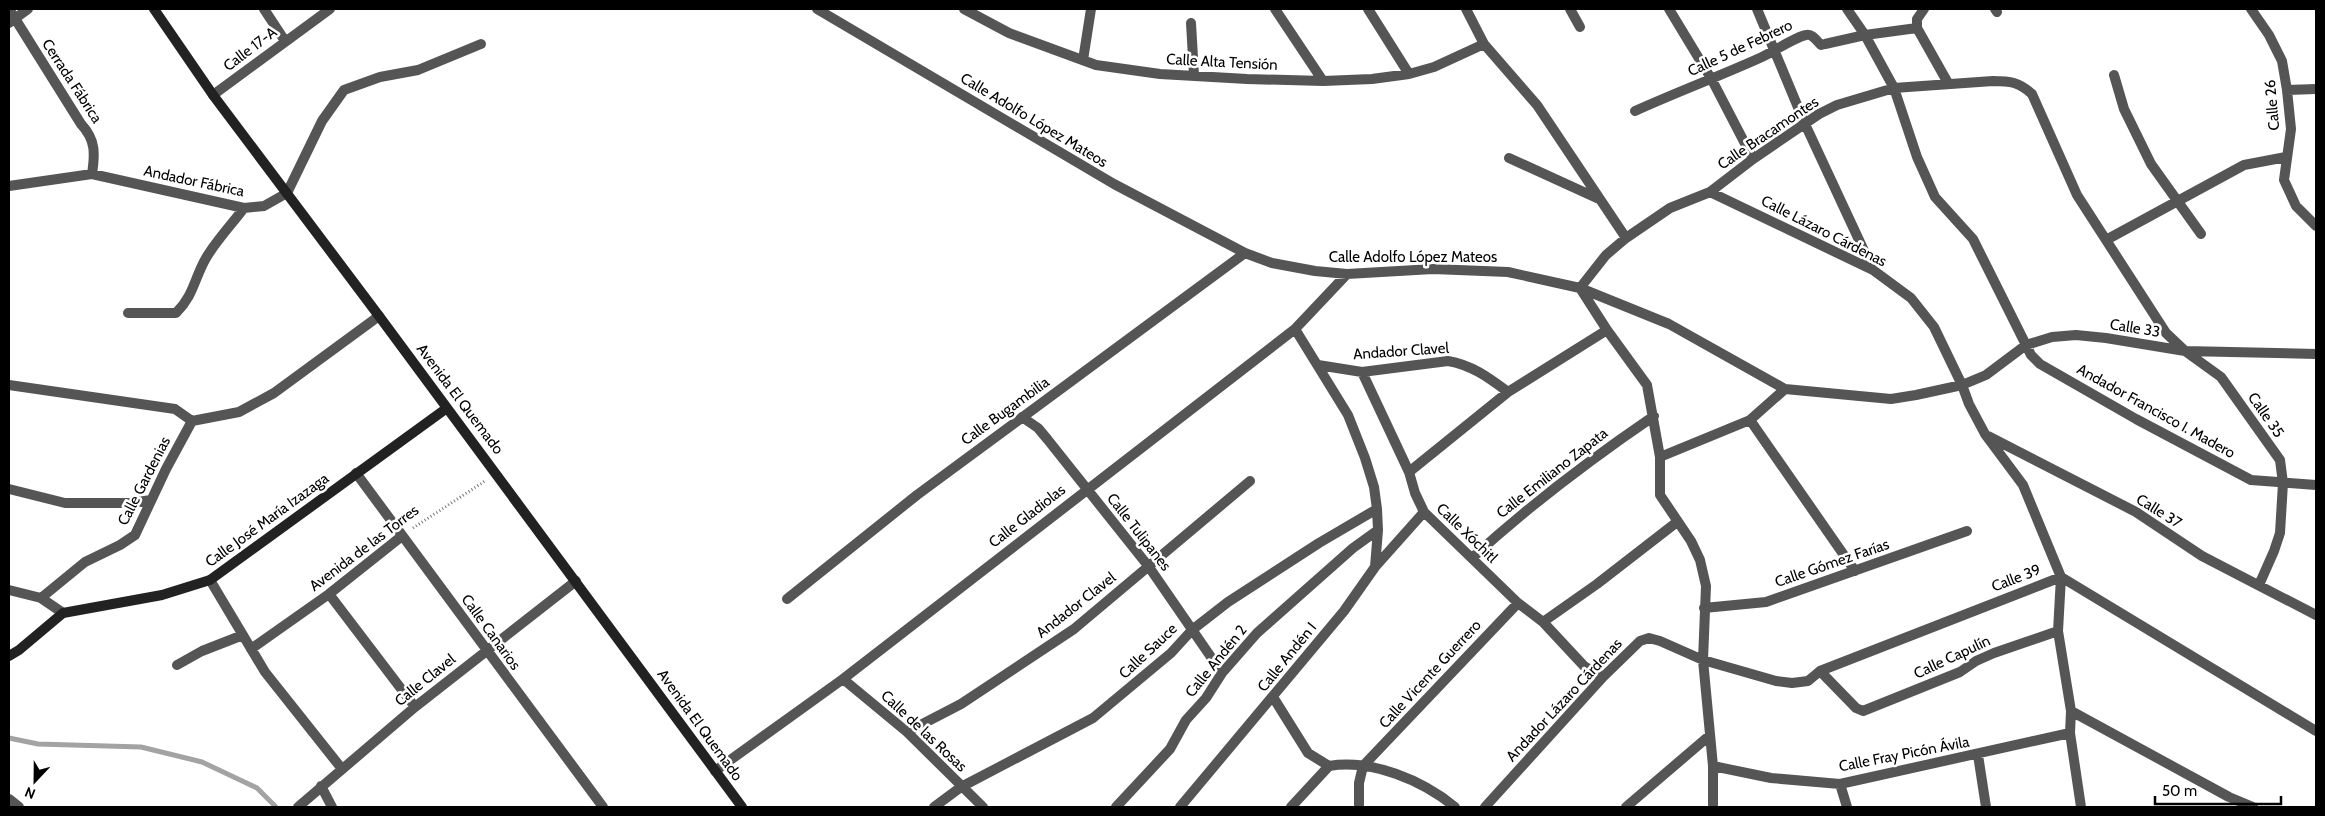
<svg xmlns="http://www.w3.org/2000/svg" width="2325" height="816" font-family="Cabin,sans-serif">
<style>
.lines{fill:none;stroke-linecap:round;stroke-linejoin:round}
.stream{stroke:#a3a3a3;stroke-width:5}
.path{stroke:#777;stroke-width:3;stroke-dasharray:1 2.5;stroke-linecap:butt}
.lane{stroke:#555;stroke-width:10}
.street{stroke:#555;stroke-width:10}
.secondary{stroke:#222;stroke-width:10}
.labels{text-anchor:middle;stroke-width:5;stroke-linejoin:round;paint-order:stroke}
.street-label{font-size:15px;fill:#000;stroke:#fff}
</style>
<rect width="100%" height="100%" fill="#fff"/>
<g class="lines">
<path class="stream" d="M9 738 38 744 141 747 202 762 257 788 276 807"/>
<path class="path" d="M413 528 485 481"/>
<path class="lane" d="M287 193 322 121 344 90 380 77 418 70 481 44"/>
<path class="street" d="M9 9 81 124C96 140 95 154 92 174
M264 9 285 41
M817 9 1114 184 1245 253 1272 263 1315 271 1347 274 1433 269 1508 272 1580 288 1669 324 1785 389 1891 399 1916 395 1962 385 1986 375 2026 345 2052 337 2076 335 2106 338 2185 351 2316 354
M964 9 1009 33 1096 65 1160 74 1247 79 1323 81 1372 79 1409 74 1434 67 1484 44
M1275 9 1323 81
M1368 9 1409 74
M1466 9 1484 44 1537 105 1626 238
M1570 9 1580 27
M1669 9 1712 80 1753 159
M1757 9 1805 124 1873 270
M1847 9 1865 35 1894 88 1917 157 1935 197 1973 239 2031 355 2040 364 2136 419 2251 480 2316 485
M1995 9 1997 12
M2251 9 2269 35 2282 61 2287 90 2291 129 2284 180 2296 206 2316 226
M9 23 28 9
M1191 23 1194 75
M1917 28 1948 83
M1917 28V19L1924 9
M1083 60 1091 9
M2114 75 2124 109 2151 164 2201 234
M2287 90 2316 89
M213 95 330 9
M1635 111C1677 92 1720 76 1762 57 1773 52 1795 37 1806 35 1812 33 1817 41 1821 45L1825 44 1865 35 1917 28
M1509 158 1599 199
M9 186 92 174 244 208 264 206 287 193
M1710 192 1873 270 1911 298 1934 327 1962 385 1969 404 1985 434 2023 485 2061 577 2058 631 2071 711 2070 733 2081 807
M2106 240 2244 165 2286 157
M1580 288 1606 255 1626 238 1670 208 1710 192 1753 159 1819 114 1837 105 1894 88 1993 81C2010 81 2019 82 2032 94L2077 195 2166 333 2185 351 2221 377 2280 460 2283 483 2280 533 2274 551 2259 585
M1580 288 1607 330 1647 385 1660 457V495L1691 541 1700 560 1706 586 1703 660 1713 766V807
M128 313H176C194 295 194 279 206 258 216 241 232 224 244 208
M1318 365 1362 372 1448 361C1472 365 1489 378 1508 392
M1362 372 1409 472 1415 493 1424 512 1518 603 1543 622 1584 666 1603 677
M9 385 175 409 192 421 239 412 274 393 379 316
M1022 417 1038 428 1048 440 1149 567 1222 673
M1750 420 1855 571
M1988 436 2136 512 2202 556 2316 615
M1660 457 1750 420 1785 389
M1409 472 1508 392 1607 330
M356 473 603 807
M9 489 65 503H131L151 500
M1472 558C1531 504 1588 461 1654 416
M1375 567 1424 512
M210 580 265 672 342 769
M9 590 41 598 63 613
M329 594 415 707
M41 598 85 562 120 545 135 535 166 469 192 421
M787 599 917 495 1245 253
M1704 608 1766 602 1967 531
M1543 622 1597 584 1677 522
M251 649 329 594 402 536
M177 665 202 651 243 635
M1820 671 1856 708 1863 711 1960 672 1976 661 1994 653 2058 631
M843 679 907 732 983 807
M1273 697 1308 753 1329 766
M2071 711 2229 797 2253 807
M907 732 961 704 1074 629 1250 481
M1978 755 1986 807
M1713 766 1771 778 1840 784 2070 733
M715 771 843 679 1295 329 1347 274
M1840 784 1847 807
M321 786 332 807
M9 799 19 807
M298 807 415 707 576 581
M934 807 961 787 1093 718 1171 653 1192 630 1228 602 1319 543 1377 509
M1116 807 1170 749 1186 720 1206 698 1222 673 1257 633 1353 548 1378 530
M1180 807 1344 611 1375 567 1378 530 1377 509 1374 487 1365 458 1348 415 1295 329
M1291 807 1329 766C1372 759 1422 780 1455 807
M1359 807V783L1363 766 1518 603
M1485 807 1603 677 1640 641 1649 638 1660 641 1703 660 1776 681 1792 683 1808 681 1820 671 2061 577 2316 731
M1626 807 1709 736"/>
<path class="secondary" d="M154 9 213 95 379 316 742 807
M9 656 19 650 63 613 162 595 210 580 447 408"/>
</g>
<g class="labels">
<g class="street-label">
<text transform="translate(1740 48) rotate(-25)" y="5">Calle 5 de Febrero</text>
<text transform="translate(250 49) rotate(-37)" y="5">Calle 17-A</text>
<text transform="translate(1222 62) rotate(3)" y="5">Calle Alta Tensión</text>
<text transform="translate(72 81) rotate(57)" y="5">Cerrada Fábrica</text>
<text transform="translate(2272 105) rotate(-95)" y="5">Calle 26</text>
<text transform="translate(1034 120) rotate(31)" y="5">Calle Adolfo López Mateos</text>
<text transform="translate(1768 133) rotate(-34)" y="5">Calle Bracamontes</text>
<text transform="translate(194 181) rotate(12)" y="5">Andador Fábrica</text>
<text transform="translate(1824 231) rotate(27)" y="5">Calle Lázaro Cárdenas</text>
<text x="1413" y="262">Calle Adolfo López Mateos</text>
<text transform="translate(2135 328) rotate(9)" y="5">Calle 33</text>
<text transform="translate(1401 351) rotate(-4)" y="5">Andador Clavel</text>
<text transform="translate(460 399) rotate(53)" y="5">Avenida El Quemado</text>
<text transform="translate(1005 411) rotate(-36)" y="5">Calle Bugambilia</text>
<text transform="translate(2156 411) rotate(29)" y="5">Andador Francisco I. Madero</text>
<text transform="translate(2266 415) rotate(55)" y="5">Calle 35</text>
<text transform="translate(1552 473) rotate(-38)" y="5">Calle Emiliano Zapata</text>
<text transform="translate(144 481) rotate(-63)" y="5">Calle Gardenias</text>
<text transform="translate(2159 511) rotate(32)" y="5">Calle 37</text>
<text transform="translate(1027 516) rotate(-38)" y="5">Calle Gladiolas</text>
<text transform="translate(267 520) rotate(-36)" y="5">Calle José María Izazaga</text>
<text transform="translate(1139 532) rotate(52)" y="5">Calle Tulipanes</text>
<text transform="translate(1467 533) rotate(44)" y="5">Calle Xóchitl</text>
<text transform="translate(364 548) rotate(-37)" y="5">Avenida de las Torres</text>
<text transform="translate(1832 563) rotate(-19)" y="5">Calle Gómez Farías</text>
<text transform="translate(2016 578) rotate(-21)" y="5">Calle 39</text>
<text transform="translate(1076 605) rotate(-38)" y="5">Andador Clavel</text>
<text transform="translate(491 632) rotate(54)" y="5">Calle Canarios</text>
<text transform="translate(1148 651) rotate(-43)" y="5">Calle Sauce</text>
<text transform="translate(1287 657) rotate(-51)" y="5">Calle Andén I</text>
<text transform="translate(1952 657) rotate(-25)" y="5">Calle Capulín</text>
<text transform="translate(1216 661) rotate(-51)" y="5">Calle Andén 2</text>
<text transform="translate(1430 674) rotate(-47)" y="5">Calle Vicente Guerrero</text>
<text transform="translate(425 680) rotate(-39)" y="5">Calle Clavel</text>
<text transform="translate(1564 700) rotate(-47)" y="5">Andador Lázaro Cárdenas</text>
<text transform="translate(700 725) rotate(54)" y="5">Avenida El Quemado</text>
<text transform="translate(924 731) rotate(43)" y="5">Calle de las Rosas</text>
<text transform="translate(1904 754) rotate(-11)" y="5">Calle Fray Picón Ávila</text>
</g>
</g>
<rect width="2325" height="816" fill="none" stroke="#000000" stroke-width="20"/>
<g transform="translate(35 781) rotate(202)" stroke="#ffffff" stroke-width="4" paint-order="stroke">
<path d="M0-4L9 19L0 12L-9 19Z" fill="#000000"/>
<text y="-8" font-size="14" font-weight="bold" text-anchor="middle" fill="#000000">N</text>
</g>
<path d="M2155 796v8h126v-8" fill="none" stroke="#000000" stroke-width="2.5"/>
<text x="2162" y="796" font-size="15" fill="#000000" stroke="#ffffff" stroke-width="4" paint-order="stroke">50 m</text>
</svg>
